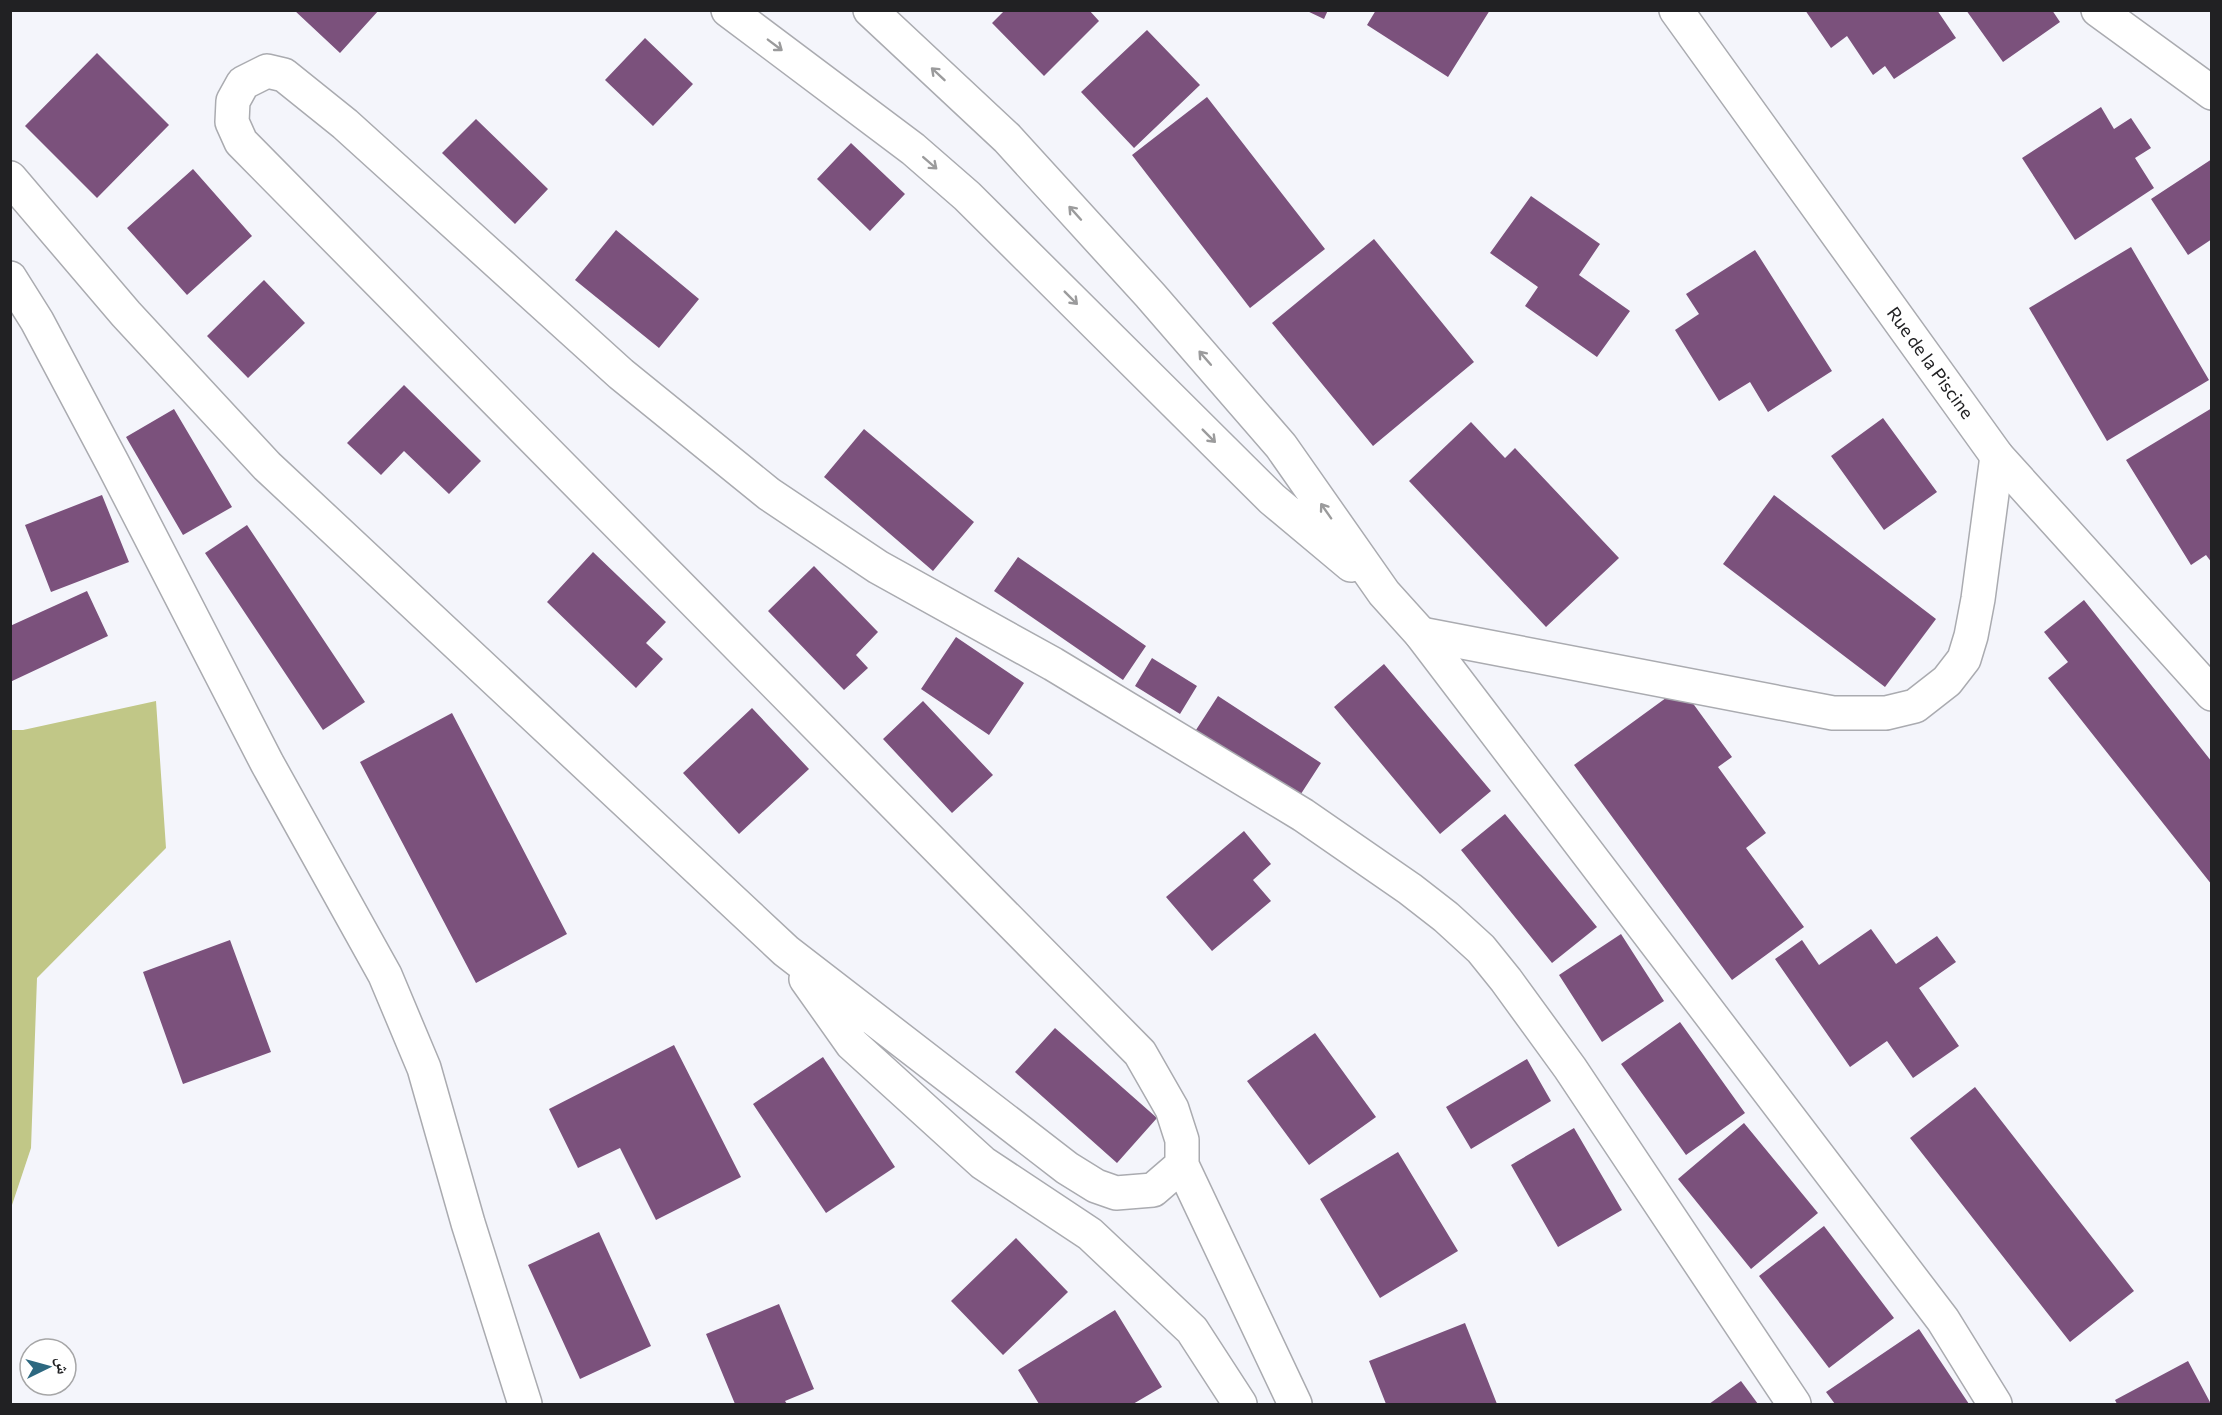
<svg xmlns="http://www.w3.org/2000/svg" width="2222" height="1415" font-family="Commissioner,'Noto Naskh Arabic',sans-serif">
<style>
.forest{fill:#c1c787}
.building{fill:#7b517c}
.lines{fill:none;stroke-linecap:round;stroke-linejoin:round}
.street-casing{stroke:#aaabb0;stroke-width:36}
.secondary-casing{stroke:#aaabb0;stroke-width:36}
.primary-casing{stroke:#aaabb0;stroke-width:36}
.street{stroke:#fff;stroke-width:33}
.secondary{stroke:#fff;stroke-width:33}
.primary{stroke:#fff;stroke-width:33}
.oneway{stroke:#9b9b9c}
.labels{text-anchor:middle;stroke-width:6;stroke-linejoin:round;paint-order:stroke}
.street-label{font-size:18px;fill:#212123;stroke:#fff}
</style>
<rect width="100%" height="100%" fill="#f4f5fb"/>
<path class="forest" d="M156 701 166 848 37 978 31 1148 11 1208V730H23Z"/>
<path class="building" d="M294 10H379L340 53Z
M1005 10H1089L1099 21 1044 76 992 23Z
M1305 10H1328L1324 19Z
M1376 10H1490L1448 77 1367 25Z
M1805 10H1937L1956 38 1894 79 1885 66 1873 75 1847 36 1831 48Z
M1966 10H2052L2060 22 2003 62Z
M1147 30 1200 85 1134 148 1081 92Z
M645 38 693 84 653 126 605 80Z
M97 53 169 125 97 198 25 126Z
M1207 97 1325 249 1250 308 1132 155Z
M2101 107 2114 129 2131 118 2151 148 2135 158 2154 188 2075 240 2022 158Z
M476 119 548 189 515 224 442 153Z
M851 143 905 194 870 231 817 179Z
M2212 159V239L2188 255 2151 199Z
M193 169 252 236 187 295 127 228Z
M1531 196 1600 244 1579 275 1630 311 1597 357 1525 306 1538 287 1490 253Z
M616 230 699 299 659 348 575 280Z
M1374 239 1474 362 1373 446 1272 323Z
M2131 247 2209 380 2107 441 2029 308Z
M1755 250 1832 371 1768 412 1750 382 1719 401 1675 330 1699 314 1686 294Z
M264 280 305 323 248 378 207 336Z
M404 385 481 461 449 494 404 451 381 475 347 443Z
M2212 408V563L2206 555 2191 565 2126 460Z
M174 409 232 507 183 535 126 437Z
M1883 418 1937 492 1884 530 1831 456Z
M1471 422 1505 458 1515 448 1619 558 1546 627 1409 481Z
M864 429 974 522 933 571 824 477Z
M102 495 129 562 51 592 25 525Z
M1774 495 1936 619 1885 687 1723 564Z
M247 525 365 702 323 730 205 553Z
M593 552 666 622 646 643 663 659 636 688 547 602Z
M1018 557 1146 646 1123 680 994 591Z
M814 566 878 632 856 655 868 668 844 690 768 611Z
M87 591 108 636 10 682V626Z
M2084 600 2212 762V885L2048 678 2068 662 2044 632Z
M956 637 1024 683 989 735 921 689Z
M1152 658 1197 686 1180 714 1135 686Z
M1384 664 1491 791 1440 834 1334 707Z
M1681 687 1732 757 1718 767 1766 833 1746 848 1804 927 1732 980 1574 765Z
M1218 696 1321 763 1297 800 1194 733Z
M923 701 993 775 952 813 883 739Z
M752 708 809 769 739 834 683 773Z
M452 713 567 934 476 983 360 762Z
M1505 814 1597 927 1552 963 1461 850Z
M1244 831 1271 864 1253 880 1271 901 1212 951 1166 897Z
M1871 929 1896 964 1937 936 1956 962 1919 988 1959 1046 1913 1078 1887 1041 1850 1067 1775 959 1802 940 1819 965Z
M1621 934 1664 1001 1602 1042 1559 975Z
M230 940 271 1052 183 1084 143 972Z
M1680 1022 1745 1113 1686 1155 1621 1064Z
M1055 1028 1157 1118 1117 1163 1015 1072Z
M1315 1033 1376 1117 1309 1165 1247 1081Z
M674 1045 741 1177 656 1220 620 1148 578 1168 549 1109Z
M823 1057 895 1167 826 1213 753 1104Z
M1527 1059 1551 1101 1471 1149 1446 1107Z
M1975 1087 2134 1291 2070 1342 1910 1138Z
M1744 1123 1818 1213 1751 1269 1678 1179Z
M1574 1128 1622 1210 1558 1247 1511 1165Z
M1398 1152 1458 1251 1380 1298 1320 1199Z
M1824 1226 1894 1318 1829 1368 1759 1276Z
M599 1232 651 1346 580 1379 528 1265Z
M1016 1238 1068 1292 1003 1355 951 1301Z
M779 1304 814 1389 785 1401 787 1404H735L706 1334Z
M1115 1310 1162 1387 1133 1404H1039L1018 1370Z
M1465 1323 1497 1404H1386L1369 1361Z
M1919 1329 1969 1404H1835L1826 1392Z
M2188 1361 2211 1404H2117L2115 1400Z
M1741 1381 1758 1404H1709Z"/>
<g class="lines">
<defs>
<path id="street" d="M2098 10 2212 93
M10 178 126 314 267 466 786 951 1067 1168 1096 1186 1116 1193 1153 1190 1182 1165V1140L1172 1109 1140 1053 241 142 232 122 233 101 243 83 267 71 284 75 345 124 621 374 769 494 878 567 1053 664 1303 815 1410 889 1446 917 1481 949 1506 980 1570 1068 1794 1404
M10 278 37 321 113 464 267 763 385 975 424 1068 468 1223 525 1404
M1421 634 1833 713H1886L1915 706 1947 681 1964 659 1971 636 1978 599 1997 456
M806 979 852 1044 983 1163 1090 1234 1192 1330 1240 1404
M1182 1165 1295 1404"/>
<path id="secondary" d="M1676 10 1997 456 2212 694"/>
<path id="primary" d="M728 10 913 149 967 196 1272 499 1351 565
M870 10 1007 138 1150 295 1281 446 1384 593 1421 634 1943 1320 1995 1404"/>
</defs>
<use href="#street" class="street-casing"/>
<use href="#secondary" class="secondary-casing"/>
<use href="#primary" class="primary-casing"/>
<use href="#street" class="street"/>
<use href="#secondary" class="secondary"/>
<use href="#primary" class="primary"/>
</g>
<defs><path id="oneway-shaft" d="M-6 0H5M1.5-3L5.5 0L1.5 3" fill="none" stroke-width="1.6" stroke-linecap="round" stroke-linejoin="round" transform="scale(1.5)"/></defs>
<g class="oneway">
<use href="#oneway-shaft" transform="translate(775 45) rotate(37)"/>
<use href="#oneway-shaft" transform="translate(938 74) rotate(-137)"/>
<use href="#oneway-shaft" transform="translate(930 163) rotate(41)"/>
<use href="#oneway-shaft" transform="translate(1075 213) rotate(-132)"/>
<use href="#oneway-shaft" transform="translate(1071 298) rotate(45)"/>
<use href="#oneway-shaft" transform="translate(1205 358) rotate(-131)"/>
<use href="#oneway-shaft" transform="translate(1209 436) rotate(45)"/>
<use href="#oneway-shaft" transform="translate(1326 511) rotate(-125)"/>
</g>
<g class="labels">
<g class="street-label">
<text transform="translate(1930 363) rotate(54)" y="6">Rue de la Piscine</text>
</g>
</g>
<rect width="2222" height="1415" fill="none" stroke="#212123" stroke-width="24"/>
<g transform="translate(48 1367) rotate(85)"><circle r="28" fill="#ffffff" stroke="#a6a6a7" stroke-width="1.5"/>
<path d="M0-4.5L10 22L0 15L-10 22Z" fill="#2d6880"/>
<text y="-9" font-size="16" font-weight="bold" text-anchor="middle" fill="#212123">ش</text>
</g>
</svg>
